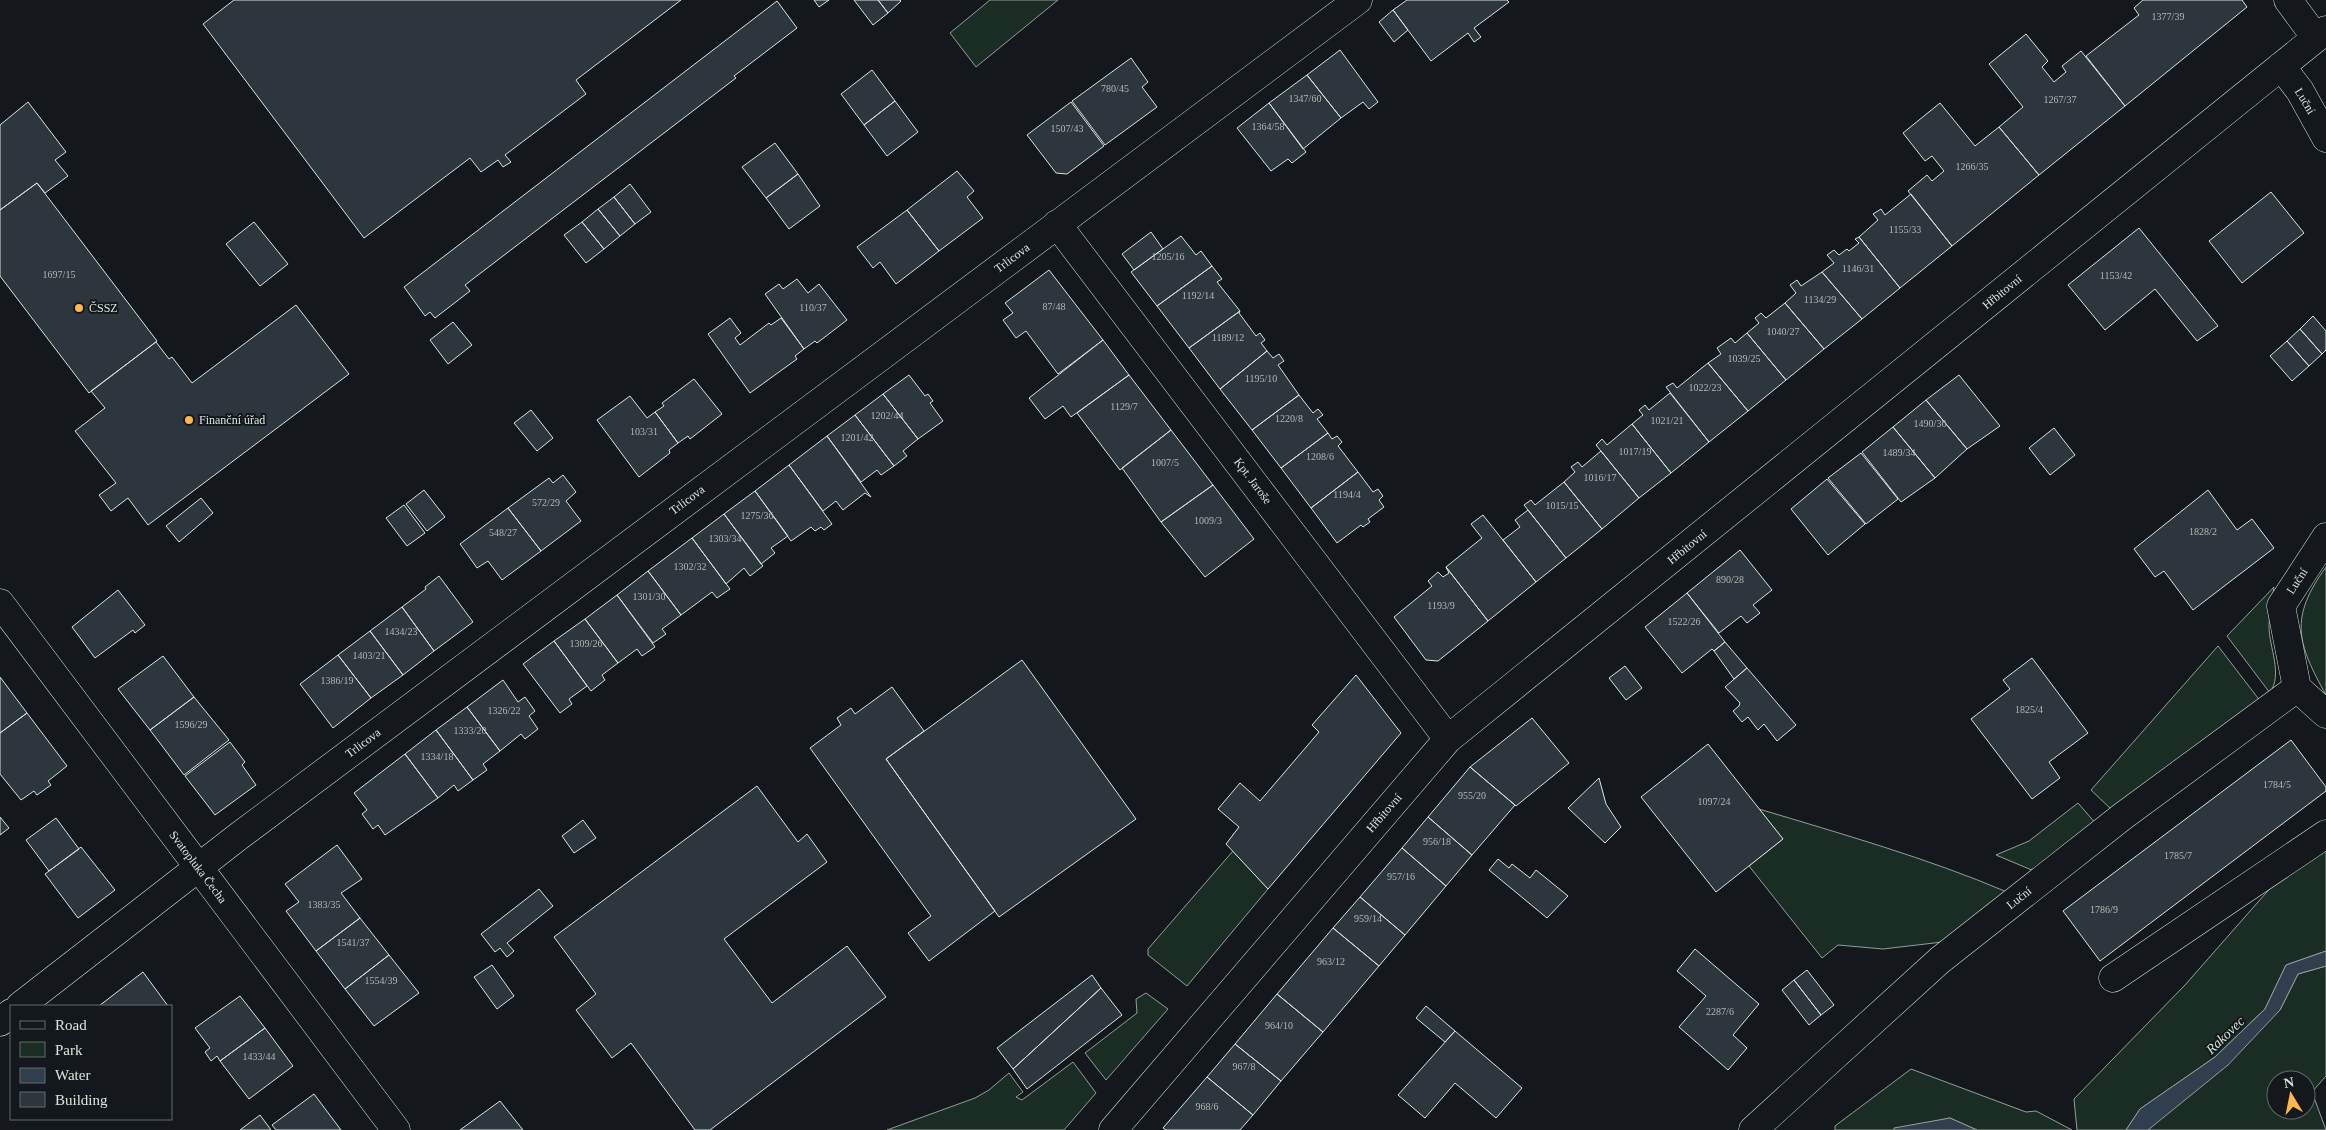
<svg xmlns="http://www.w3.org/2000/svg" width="2326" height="1130" font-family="'Times New Roman',serif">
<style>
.green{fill:#1a2d24;stroke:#939e99;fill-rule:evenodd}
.water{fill:#2f3f4d;stroke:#939e99}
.building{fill:#2c363c;stroke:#d8e6dc}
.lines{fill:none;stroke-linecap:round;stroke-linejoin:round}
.minor-casing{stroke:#d8e6dc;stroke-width:29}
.minor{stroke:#14181c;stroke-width:28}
.poi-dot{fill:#ffb74d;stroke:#14181c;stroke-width:2}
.labels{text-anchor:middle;stroke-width:4;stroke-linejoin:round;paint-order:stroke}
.number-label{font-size:10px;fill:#adbab4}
.street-label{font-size:12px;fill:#d8e6dc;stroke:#14181c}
.poi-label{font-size:12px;fill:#d8e6dc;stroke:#14181c;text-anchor:start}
.water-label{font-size:14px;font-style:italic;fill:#d8e6dc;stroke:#14181c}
</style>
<rect width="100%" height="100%" fill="#14181c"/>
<path class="green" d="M990 0H1058L976 67 950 33Z
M2326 567V695C2297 643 2289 618 2326 567Z
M2274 587C2272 600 2269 613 2269 626 2269 648 2283 673 2270 693L2227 636Z
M2218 646 2261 702 2113 811 2091 790Z
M2078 803 2097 825 2034 871 1996 855 2029 841Z
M1759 809C1842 834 1927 858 2007 892L1951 941 1883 949 1838 945 1822 958 1749 866 1783 839Z
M2326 845V951L2286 965 2265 1009 2215 1057 2140 1109 2126 1130H2077L2074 1099 2185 985 2273 885Z
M1233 851 1268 889 1187 986 1148 955V949Z
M2326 966V1076L2312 1092 2326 1130H2148L2280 1010 2298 974ZM2276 1080H2306V1110H2276Z
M1146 993 1168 1009 1106 1080 1085 1053 1137 1013 1136 999Z
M1073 1062 1096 1093 1064 1130H887L975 1098 989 1090 1009 1073 1023 1092 1016 1097 1022 1100Z
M1911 1069 2026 1112 2036 1111 2072 1130H1977L1950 1118 1894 1130H1835V1126Z"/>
<path class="water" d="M2326 951V966L2298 974 2280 1010 2228 1065 2148 1130H2126L2140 1109 2215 1057 2265 1009 2286 965Z
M1950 1118 1977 1130H1894V1128Z"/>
<path class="building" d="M234 0H681L576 80 586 94 505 155 511 162 503 167 498 160 481 172 470 158 364 238 203 24Z
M814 0H829L819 7Z
M854 0H878L888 13 873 25Z
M878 0H900L901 1 888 13Z
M1407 0H1507L1509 2 1474 28 1481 37 1474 42 1468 33 1431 61 1393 10Z
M2143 0H2242L2247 7 2125 106 2086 56 2139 15 2134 8Z
M777 1 797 28 734 76 736 78 465 285 470 291 435 318 430 312 425 316 404 287Z
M1393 10 1408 30 1394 42 1379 22Z
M2026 34 2048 61 2042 67 2054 82 2066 72 2062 66 2081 51 2125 106 2039 175 1999 127 2023 107 1989 64Z
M1340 50 1378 102 1369 109 1363 102 1341 118 1307 75Z
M1131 58 1148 82 1142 87 1157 107 1105 145 1072 101Z
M872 70 895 101 864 125 841 94Z
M1307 75 1341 118 1303 149 1269 103Z
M895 101 918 132 887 156 864 125Z
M28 102 66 152 55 160 68 176 45 193 37 183 0 210V125Z
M1071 102 1104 146 1067 174 1056 173 1027 135Z
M1269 103 1306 152 1292 163 1288 159 1271 171 1237 128Z
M1940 103 1975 146 1999 127 2039 175 1952 246 1908 191 1927 175 1932 181 1944 171 1932 156 1925 161 1903 133Z
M775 143 798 174 766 198 742 167Z
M957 171 974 191 967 197 983 218 939 251 907 210Z
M798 174 820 206 789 229 766 198Z
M37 183 157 341 89 393 0 276V210Z
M630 184 651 212 635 224 614 197Z
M2271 192 2304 233 2242 283 2209 241Z
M1911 194 1952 246 1900 288 1859 237 1878 220 1873 214 1881 209 1885 215Z
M614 197 635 224 620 236 598 209Z
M598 209 620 236 604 249 582 222Z
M907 210 939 251 896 284 880 262 873 268 857 247Z
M254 222 288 264 260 286 226 244Z
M582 222 604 249 586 263 564 235Z
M2139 228 2218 326 2197 341 2155 289 2105 330 2068 285Z
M1151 232 1163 249 1134 270 1122 254Z
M1181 236 1196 255 1201 251 1212 266 1157 306 1131 272Z
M1859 237 1900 288 1862 319 1822 272 1834 263 1827 255 1834 250 1839 255 1847 249 1849 251 1859 243 1855 239Z
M1212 266 1222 279 1217 282 1240 311 1189 348 1157 306Z
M1049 270 1103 340 1058 374 1026 331 1016 338 1003 320 1013 313 1005 303Z
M1822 272 1862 319 1824 349 1785 303 1796 293 1790 285 1797 280 1801 286Z
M797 279 808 293 819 284 847 320 817 343 815 341 804 349 765 294 779 284 783 289Z
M1785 303 1824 349 1786 380 1747 333 1759 323 1755 318 1761 313 1766 318Z
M296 305 349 374 148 525 128 498 111 511 99 495 116 483 75 431 105 408 91 391 156 342 169 359 172 357 192 383Z
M1240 311 1239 313 1256 336 1260 333 1265 340 1261 343 1267 351 1220 389 1189 348Z
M2313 316 2326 331V350L2322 354 2300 329Z
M730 318 741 333 735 338 740 345 769 323 771 325 781 318 804 349 795 356 797 359 750 393 708 334Z
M453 322 472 345 448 364 430 340Z
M2300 329 2322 354 2309 366 2287 341Z
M1747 333 1786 380 1748 411 1708 363 1721 354 1717 348 1731 338 1735 343Z
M1103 340 1129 375 1071 417 1063 406 1045 419 1029 398Z
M2287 341 2309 366 2292 381 2270 356Z
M1267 351 1273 358 1279 354 1284 361 1278 365 1299 395 1252 430 1220 389Z
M1708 363 1748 411 1709 442 1666 387 1673 383 1677 388Z
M909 375 925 396 928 394 933 401 930 403 943 421 918 439 883 394Z
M1129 375 1171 430 1120 470 1077 413Z
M1959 375 2000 426 1967 449 1926 400Z
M694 379 722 414 690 439 688 436 678 443 655 412 664 406 662 403Z
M1670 393 1709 442 1671 473 1632 424 1643 415 1639 410 1645 405 1649 410Z
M883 394 918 439 903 451 907 456 894 466 855 415Z
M1299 395 1313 413 1318 409 1323 415 1317 419 1328 433 1281 468 1252 430Z
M630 396 647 418 655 412 678 443 669 450 670 453 639 477 597 420Z
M1926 400 1967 449 1935 478 1893 427Z
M531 410 553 438 537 451 514 423Z
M855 415 894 466 881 475 877 470 861 482 827 436Z
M1632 424 1671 473 1639 498 1596 445 1602 439 1607 445Z
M1893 427 1935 478 1901 502 1862 452Z
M2054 428 2075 455 2050 475 2029 448Z
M1171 430 1213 485 1161 522 1122 468Z
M1328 433 1332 439 1337 436 1342 442 1338 446 1358 472 1311 508 1281 468Z
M827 436 871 497 865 493 843 510 836 501 823 511 789 465Z
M1601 451 1639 498 1602 529 1564 482 1575 472 1571 467 1578 462 1582 467Z
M1861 453 1898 499 1866 524 1828 478Z
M789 465 832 524 824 530 821 527 815 531 811 527 791 541 755 491Z
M1358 472 1373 492 1378 489 1383 496 1379 500 1384 507 1368 519 1370 522 1363 527 1361 525 1337 543 1311 508Z
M563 475 576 492 566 501 581 521 541 551 508 508 549 478 553 483Z
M1827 479 1865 524 1828 555 1791 509Z
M1564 482 1602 529 1566 558 1524 505 1531 500 1535 505Z
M1213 485 1254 539 1205 577 1161 522Z
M424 490 445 517 427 531 406 504Z
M2208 490 2237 530 2252 519 2274 548 2193 610 2164 571 2155 577 2134 549Z
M755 491 788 536 771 548 775 553 761 564 724 514Z
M201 498 213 513 179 542 166 526Z
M404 505 425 533 407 546 386 518Z
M508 508 541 551 502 580 488 561 477 568 460 544Z
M1528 510 1566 558 1536 582 1503 540 1520 527 1515 520Z
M724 514 763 566 750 576 744 568 726 584 692 538Z
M1483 515 1536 582 1488 621 1446 567 1482 538 1471 524Z
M692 538 730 589 717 598 712 592 681 615 648 571Z
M1740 550 1772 590 1753 605 1760 613 1747 623 1741 616 1719 633 1687 593Z
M1446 567 1488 621 1438 661 1426 660 1394 617 1432 586 1428 581 1438 572 1443 577 1449 573Z
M648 571 681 615 662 629 666 634 653 643 617 595Z
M439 576 473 622 434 651 402 607 426 589 425 587Z
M118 590 145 625 135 633 133 630 95 658 72 627Z
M1687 593 1725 642 1714 651 1712 649 1682 673 1645 627Z
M617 595 655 647 642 656 637 649 618 663 585 619Z
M402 607 434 651 403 675 370 631Z
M585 619 618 663 602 675 605 680 591 691 554 641Z
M370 631 403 675 371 698 338 655Z
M554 641 587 686 569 699 572 704 560 713 523 664Z
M1725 642 1747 668 1734 679 1714 651Z
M338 655 371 698 333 728 300 684Z
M163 656 194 697 150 730 118 689Z
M2032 658 2088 733 2049 762 2060 778 2032 799 1971 719 2010 689 2003 680Z
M1022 660 1136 819 999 917 886 759Z
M1625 666 1642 688 1626 700 1609 678Z
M1747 668 1796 725 1777 741 1764 724 1758 730 1748 717 1742 722 1733 711 1739 706 1740 703 1725 687Z
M1356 675 1401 733 1268 889 1226 844 1239 827 1218 809 1240 783 1260 801 1319 732 1312 725Z
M0 677 27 713 0 733Z
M503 680 518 702 525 697 535 711 529 716 538 729 525 739 521 734 500 751 467 707Z
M892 687 924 731 886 759 995 911 929 961 908 933 931 916 810 748 841 725 837 718 851 708 855 714Z
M194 697 229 740 184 775 150 730Z
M467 707 500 751 483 764 487 770 473 780 436 730Z
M27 713 67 766 48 781 51 785 37 795 34 791 21 800 0 774V733Z
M1532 718 1569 763 1516 806 1470 767Z
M436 730 473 780 458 791 454 785 438 798 405 754Z
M2291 740 2326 787V791L2100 961 2063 911Z
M230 742 245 762 242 765 256 785 215 815 185 776Z
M1708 744 1783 839 1716 892 1641 797Z
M405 754 438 798 385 835 378 825 373 829 362 814 367 810 354 793Z
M1470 767 1515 805 1472 855 1428 817Z
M1599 778 1606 804 1621 827 1605 843 1568 808Z
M757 786 798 842 807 834 827 862 724 939 772 1003 847 946 886 997 710 1130H695L631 1043 612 1058 576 1010 596 994 554 937Z
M0 817 9 828 0 835Z
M1428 817 1472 855 1446 886 1402 848Z
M56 818 79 849 49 871 26 840Z
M583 820 596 838 574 853 562 836Z
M337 845 362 879 341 893 360 918 316 951 286 911 299 902 285 884Z
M81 847 115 890 78 918 45 874Z
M1402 848 1446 886 1405 935 1360 897Z
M1498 859 1509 868 1512 864 1530 878 1536 870 1568 896 1547 918 1489 870Z
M539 889 553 906 507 943 514 951 507 957 500 948 495 952 481 934Z
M1360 897 1405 935 1379 966 1333 928Z
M360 918 389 955 345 989 316 951Z
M1333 928 1379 966 1323 1032 1277 994Z
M1695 949 1759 1004 1733 1035 1747 1048 1728 1070 1679 1027 1706 996 1677 971Z
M389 955 419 993 374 1026 345 989Z
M492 965 514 996 497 1009 474 977Z
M1807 970 1834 1005 1821 1015 1794 980Z
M143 972 168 1006H99Z
M1092 975 1101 988 1013 1069 997 1048Z
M1794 980 1821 1015 1809 1025 1782 990Z
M1101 988 1122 1015 1027 1089 1013 1069Z
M1277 994 1323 1032 1281 1081 1235 1044Z
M240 996 265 1028 220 1061 217 1056 211 1061 205 1052 210 1048 195 1028Z
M1426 1006 1455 1031 1445 1042 1416 1018Z
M265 1028 293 1066 249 1099 220 1061Z
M1455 1031 1522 1088 1496 1118 1455 1083 1425 1118 1398 1095Z
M1235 1044 1281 1081 1253 1115 1207 1077Z
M1207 1077 1253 1115 1240 1130H1166L1163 1128Z
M314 1094 341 1130H276L272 1125Z
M500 1101 523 1130H460Z
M260 1115 271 1130H240Z"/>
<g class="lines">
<defs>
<path id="minor" d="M2288 0 2316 38
M2281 66 2300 91 2326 138
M1057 224 1448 739
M2326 537 2281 606 2297 688 2326 714
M0 603 396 1130
M2113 978 2326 834
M20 1006 239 836 1358 0
M0 1022 11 1013
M1113 1130 1448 739 2326 30
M1753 1130 1940 960 2123 816 2297 688"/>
</defs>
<use href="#minor" class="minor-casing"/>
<use href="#minor" class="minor"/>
</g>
<g class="poi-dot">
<circle cx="79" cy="308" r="5"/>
<circle cx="189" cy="420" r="5"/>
</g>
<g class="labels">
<g class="number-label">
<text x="2168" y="20">1377/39</text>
<text x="1115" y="92">780/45</text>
<text x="1305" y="102">1347/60</text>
<text x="2060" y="103">1267/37</text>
<text x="1268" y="130">1364/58</text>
<text x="1067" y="132">1507/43</text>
<text x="1972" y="170">1266/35</text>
<text x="1905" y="233">1155/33</text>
<text x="1168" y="260">1205/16</text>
<text x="1858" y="272">1146/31</text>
<text x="59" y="278">1697/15</text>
<text x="2116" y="279">1153/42</text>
<text x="1198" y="299">1192/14</text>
<text x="1820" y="303">1134/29</text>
<text x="1054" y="310">87/48</text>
<text x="813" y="311">110/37</text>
<text x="1783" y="335">1040/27</text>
<text x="1228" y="341">1189/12</text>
<text x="1744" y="362">1039/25</text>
<text x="1261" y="382">1195/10</text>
<text x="1705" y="391">1022/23</text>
<text x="1124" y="410">1129/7</text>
<text x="887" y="419">1202/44</text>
<text x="1289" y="422">1220/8</text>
<text x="1667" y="424">1021/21</text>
<text x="1930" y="427">1490/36</text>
<text x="644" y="435">103/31</text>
<text x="857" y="441">1201/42</text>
<text x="1635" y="455">1017/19</text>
<text x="1899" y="456">1489/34</text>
<text x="1320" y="460">1208/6</text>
<text x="1165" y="466">1007/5</text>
<text x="1600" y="481">1016/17</text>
<text x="1347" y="498">1194/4</text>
<text x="546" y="506">572/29</text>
<text x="1562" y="509">1015/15</text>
<text x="757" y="519">1275/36</text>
<text x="1208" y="524">1009/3</text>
<text x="2203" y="535">1828/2</text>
<text x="503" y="536">548/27</text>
<text x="725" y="542">1303/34</text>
<text x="690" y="570">1302/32</text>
<text x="1730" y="583">890/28</text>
<text x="649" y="600">1301/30</text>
<text x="1441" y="609">1193/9</text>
<text x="1684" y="625">1522/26</text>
<text x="401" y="635">1434/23</text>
<text x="586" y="647">1309/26</text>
<text x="369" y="659">1403/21</text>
<text x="337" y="684">1386/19</text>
<text x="2029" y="713">1825/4</text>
<text x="504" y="714">1326/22</text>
<text x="191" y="728">1596/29</text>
<text x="470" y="734">1333/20</text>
<text x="437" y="760">1334/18</text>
<text x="2277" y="788">1784/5</text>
<text x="1472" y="799">955/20</text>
<text x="1714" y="805">1097/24</text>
<text x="1437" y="845">956/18</text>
<text x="2178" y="859">1785/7</text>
<text x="1401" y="880">957/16</text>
<text x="324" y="908">1383/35</text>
<text x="2104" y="913">1786/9</text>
<text x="1368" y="922">959/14</text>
<text x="353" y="946">1541/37</text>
<text x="1331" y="965">963/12</text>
<text x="381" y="984">1554/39</text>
<text x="1720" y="1015">2287/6</text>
<text x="1279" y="1029">964/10</text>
<text x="259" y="1060">1433/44</text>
<text x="1244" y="1070">967/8</text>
<text x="1207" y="1110">968/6</text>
</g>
<g class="street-label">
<text transform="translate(2305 101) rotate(59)" y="4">Luční</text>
<text transform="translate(1012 258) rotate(-37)" y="4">Trlicova</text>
<text transform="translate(2002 292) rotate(-39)" y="4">Hřbitovní</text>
<text transform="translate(1253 481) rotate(53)" y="4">Kpt. Jaroše</text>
<text transform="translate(687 500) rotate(-37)" y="4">Trlicova</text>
<text transform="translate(1687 547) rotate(-39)" y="4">Hřbitovní</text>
<text transform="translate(2297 581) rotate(-57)" y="4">Luční</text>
<text transform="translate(363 743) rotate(-37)" y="4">Trlicova</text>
<text transform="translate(1384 813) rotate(-49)" y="4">Hřbitovní</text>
<text transform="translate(198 867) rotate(53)" y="4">Svatopluka Čecha</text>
<text transform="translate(2019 898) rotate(-38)" y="4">Luční</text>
</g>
<g class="poi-label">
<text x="89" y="312">ČSSZ</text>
<text x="199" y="424">Finanční úřad</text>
</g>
<g class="water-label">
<text transform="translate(2225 1035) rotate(-44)" y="5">Rakovec</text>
</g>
</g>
<rect x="10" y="1005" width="162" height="115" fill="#14181c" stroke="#626a69"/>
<rect x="20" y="1021" width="25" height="8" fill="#14181c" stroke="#626a69"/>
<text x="55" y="1030" font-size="15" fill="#d8e6dc">Road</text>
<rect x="20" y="1042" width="25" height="15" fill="#1a2d24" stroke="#626a69"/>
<text x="55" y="1055" font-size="15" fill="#d8e6dc">Park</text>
<rect x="20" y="1068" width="25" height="15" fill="#2f3f4d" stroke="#626a69"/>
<text x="55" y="1080" font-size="15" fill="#d8e6dc">Water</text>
<rect x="20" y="1092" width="25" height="15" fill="#2c363c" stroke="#626a69"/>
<text x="55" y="1105" font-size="15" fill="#d8e6dc">Building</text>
<g transform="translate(2291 1095) rotate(350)"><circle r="24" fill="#14181c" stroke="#626a69"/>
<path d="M0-4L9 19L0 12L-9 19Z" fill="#ffb74d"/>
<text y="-8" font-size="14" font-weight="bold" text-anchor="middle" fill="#d8e6dc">N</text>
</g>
</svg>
